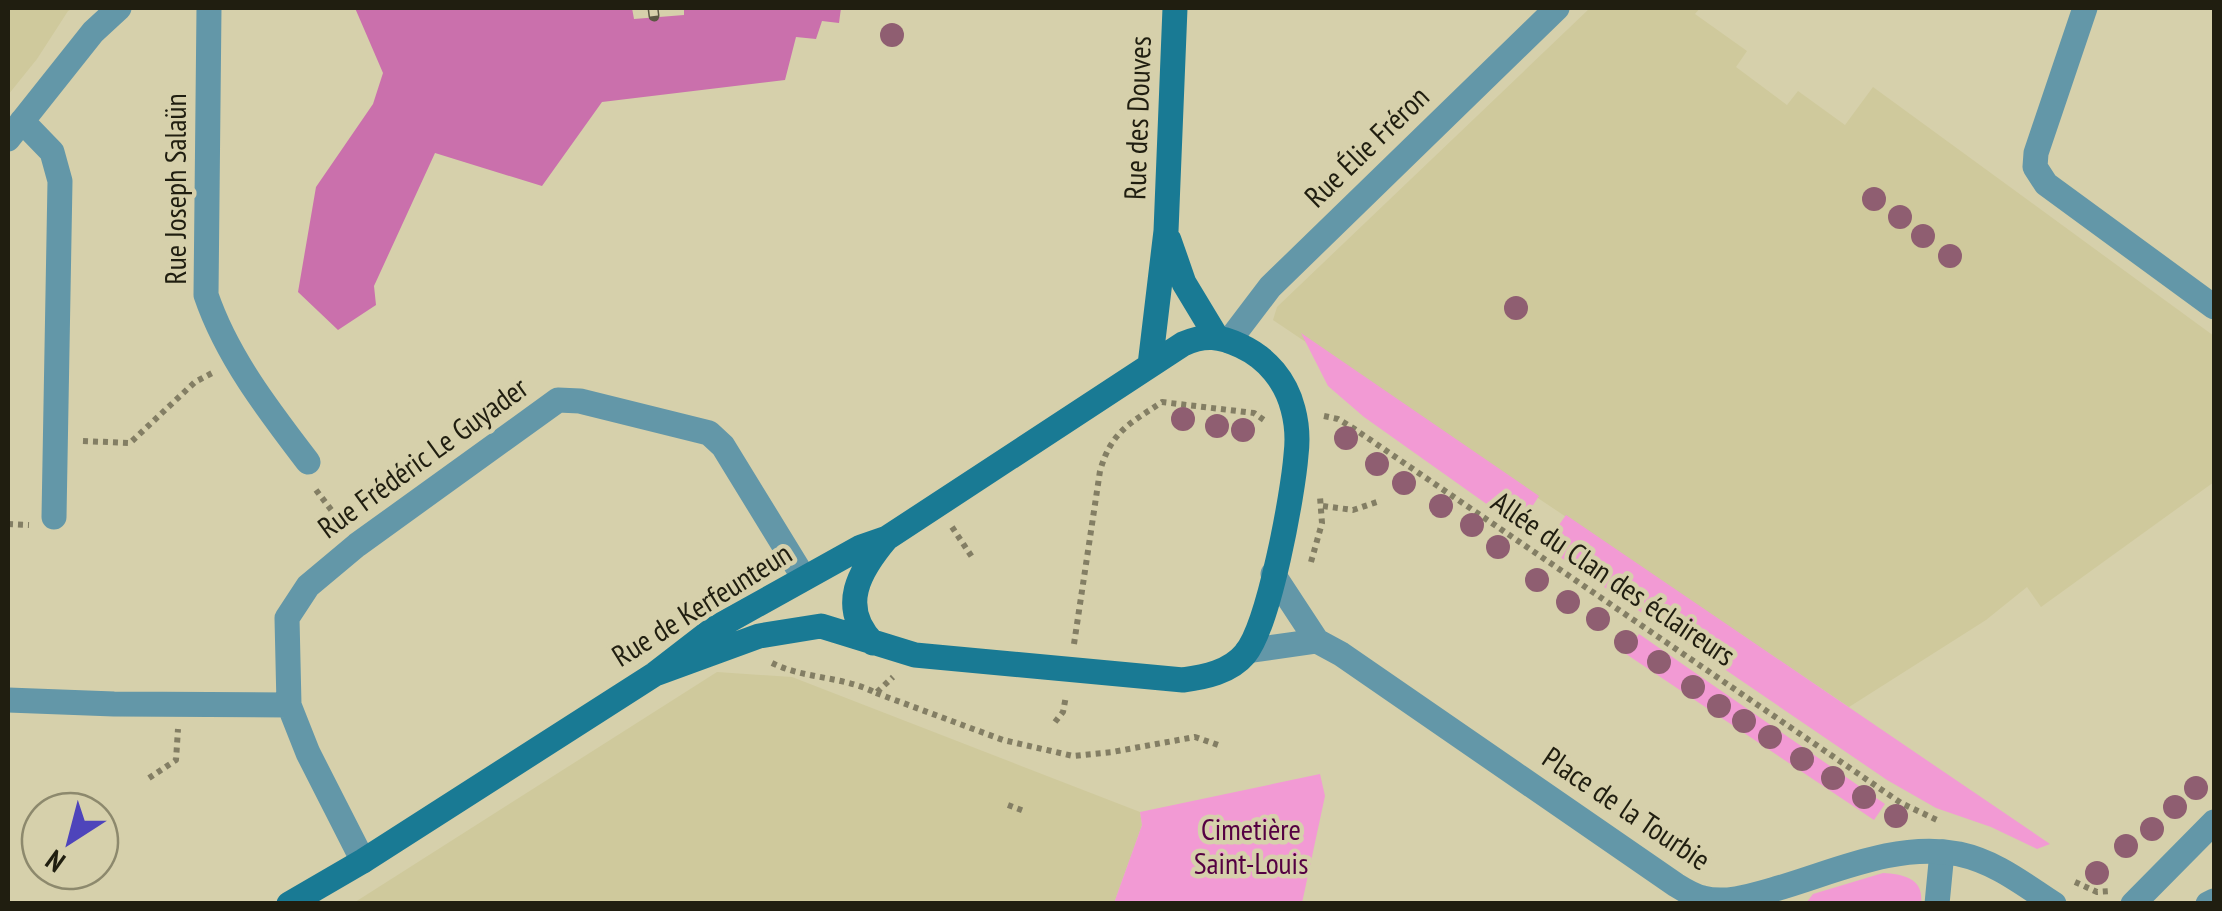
<svg xmlns="http://www.w3.org/2000/svg" width="2222" height="911" font-family="'PT Sans Narrow',sans-serif">
<style>
.built{fill:#cfc99c}
.green{fill:#f29ad4}
.forest{fill:#ca70ac}
.lines{fill:none;stroke-linecap:round;stroke-linejoin:round}
.path{stroke:#837e64;stroke-width:6;stroke-dasharray:5 5;stroke-linecap:butt}
.pedestrian{stroke:#6397a8;stroke-width:25}
.minor{stroke:#6397a8;stroke-width:25}
.tertiary{stroke:#6397a8;stroke-width:25}
.secondary{stroke:#197a94;stroke-width:25}
.rail-casing{stroke:#5a5742;stroke-width:11}
.rail{stroke:#d6d0ab;stroke-width:8;stroke-dasharray:22;stroke-linecap:butt}
.tree{fill:#8f5e71}
.labels{text-anchor:middle;stroke-width:9;stroke-linejoin:round;paint-order:stroke}
.street-label{font-size:30px;fill:#201e10;stroke:#d6d0ab}
.park-label{font-size:30px;fill:#550042;stroke:#d6d0ab}
</style>
<rect width="100%" height="100%" fill="#d6d0ab"/>
<path class="built" d="M8 8H74L68 11 37 59 8 95Z
M1590 8H1700L1695 14 1747 51 1736 67 1787 105 1798 91 1845 125 1873 87 2214 336V482L2041 607 2027 587 1986 620 1849 707 1273 320 1277 307Z
M717 672 792 677 1140 812 1142 825 1114 903 352 904Z"/>
<path class="green" d="M1301 333 1539 496 1519 527 1364 417 1328 386Z
M1566 515 2050 844 2037 849 1991 827 1936 808 1887 780 1544 546Z
M1639 634 1885 804 1874 820 1626 654Z
M1320 774 1325 796 1302 903H1114L1142 825 1140 812Z
M1883 873C1904 874 1924 879 1921 903H1806L1813 894Z"/>
<path class="forest" d="M355 8H632L634 19 684 15V8H841L839 23 822 21 816 39 796 37 785 80 602 102 542 186 435 153 374 286 376 305 338 330 298 292 316 187 373 104 383 73Z"/>
<g class="lines">
<path class="path" d="M1324 416 1338 419 1353 428 1901 803 1937 820
M83 441 130 443 195 382 214 372
M1342 447 1353 428
M316 490 342 524
M1323 506 1353 510 1377 502
M8 524 29 525
M952 527 974 560
M1311 562 1322 523 1320 497
M1074 644 1100 471C1111 432 1129 424 1162 402L1254 413 1264 420
M772 663C804 679 843 676 876 693L893 677
M876 693 1003 740 1073 756 1112 752 1195 737 1221 746
M1055 722 1063 712 1066 696
M149 778 176 760 178 729
M1008 805 1024 811
M2075 882 2097 892 2111 891"/>
<path class="pedestrian" d="M2085 8 2036 153 2035 167 2046 184 2214 307
M2133 904 2214 822"/>
<path class="minor" d="M209 8 206 295C227 357 269 411 308 462
M22 121 52 152 60 181 54 517
M8 139 93 32 119 8
M1229 341 1270 287 1557 8
M8 700 114 704 289 705 308 753 363 861
M289 705 287 618 308 586 357 545 558 400 580 401 709 433 723 446 804 578
M1937 904 1942 852
M2208 904 2214 901"/>
<path class="tertiary" d="M1273 574 1317 641 1341 654 1676 885C1684 890 1694 896 1703 898 1725 904 1751 896 1772 890 1833 873 1894 842 1959 854 1996 862 2023 884 2054 904
M1247 651 1317 641"/>
<path class="secondary" d="M1169 240 1184 283 1216 336
M1150 365 1166 231 1175 8
M873 643C838 607 859 571 887 538
M289 904 363 861 655 674 712 630 861 547 887 538 1183 344C1205 334 1220 336 1241 346 1267 358 1286 381 1293 409 1297 424 1298 439 1296 455 1293 494 1269 626 1245 654 1230 672 1205 677 1183 680L915 655 821 626 759 636 655 674"/>
<defs>
<path id="rail" d="M653 8 654 16"/>
</defs>
<use href="#rail" class="rail-casing"/>
<use href="#rail" class="rail"/>
</g>
<g class="tree">
<circle cx="892" cy="35" r="12"/>
<circle cx="1874" cy="199" r="12"/>
<circle cx="1900" cy="217" r="12"/>
<circle cx="1923" cy="236" r="12"/>
<circle cx="1950" cy="256" r="12"/>
<circle cx="1516" cy="308" r="12"/>
<circle cx="1183" cy="419" r="12"/>
<circle cx="1217" cy="426" r="12"/>
<circle cx="1243" cy="430" r="12"/>
<circle cx="1346" cy="438" r="12"/>
<circle cx="1377" cy="464" r="12"/>
<circle cx="1404" cy="483" r="12"/>
<circle cx="1441" cy="506" r="12"/>
<circle cx="1472" cy="525" r="12"/>
<circle cx="1498" cy="547" r="12"/>
<circle cx="1537" cy="580" r="12"/>
<circle cx="1568" cy="602" r="12"/>
<circle cx="1598" cy="619" r="12"/>
<circle cx="1626" cy="642" r="12"/>
<circle cx="1659" cy="662" r="12"/>
<circle cx="1693" cy="687" r="12"/>
<circle cx="1719" cy="706" r="12"/>
<circle cx="1744" cy="721" r="12"/>
<circle cx="1770" cy="737" r="12"/>
<circle cx="1802" cy="759" r="12"/>
<circle cx="1833" cy="778" r="12"/>
<circle cx="2196" cy="788" r="12"/>
<circle cx="1864" cy="797" r="12"/>
<circle cx="2175" cy="807" r="12"/>
<circle cx="1896" cy="816" r="12"/>
<circle cx="2152" cy="829" r="12"/>
<circle cx="2126" cy="846" r="12"/>
<circle cx="2097" cy="873" r="12"/>
</g>
<g class="labels">
<g class="street-label">
<text transform="translate(1138 118) rotate(-88)" y="10">Rue des Douves</text>
<text transform="translate(1367 147) rotate(-44)" y="10">Rue Élie Fréron</text>
<text transform="translate(176 189) rotate(-90)" y="10">Rue Joseph Salaün</text>
<text transform="translate(423 458) rotate(-36)" y="10">Rue Frédéric Le Guyader</text>
<text transform="translate(1613 579) rotate(34)" y="10">Allée du Clan des éclaireurs</text>
<text transform="translate(702 605) rotate(-32)" y="10">Rue de Kerfeunteun</text>
<text transform="translate(1626 809) rotate(34)" y="10">Place de la Tourbie</text>
</g>
<g class="park-label">
<text x="1251" y="840">Cimetière<tspan x="1251" dy="34">Saint-Louis</tspan></text>
</g>
</g>
<rect width="2222" height="911" fill="none" stroke="#201e10" stroke-width="20"/>
<g transform="translate(70 841) rotate(216)"><circle r="48" fill="#d6d0ab" stroke="#8d896d" stroke-width="2.5"/>
<path d="M0-8L18 38L0 25L-18 38Z" fill="#4e44bb"/>
<text y="-15" font-size="28" font-weight="bold" text-anchor="middle" fill="#201e10">N</text>
</g>
</svg>
